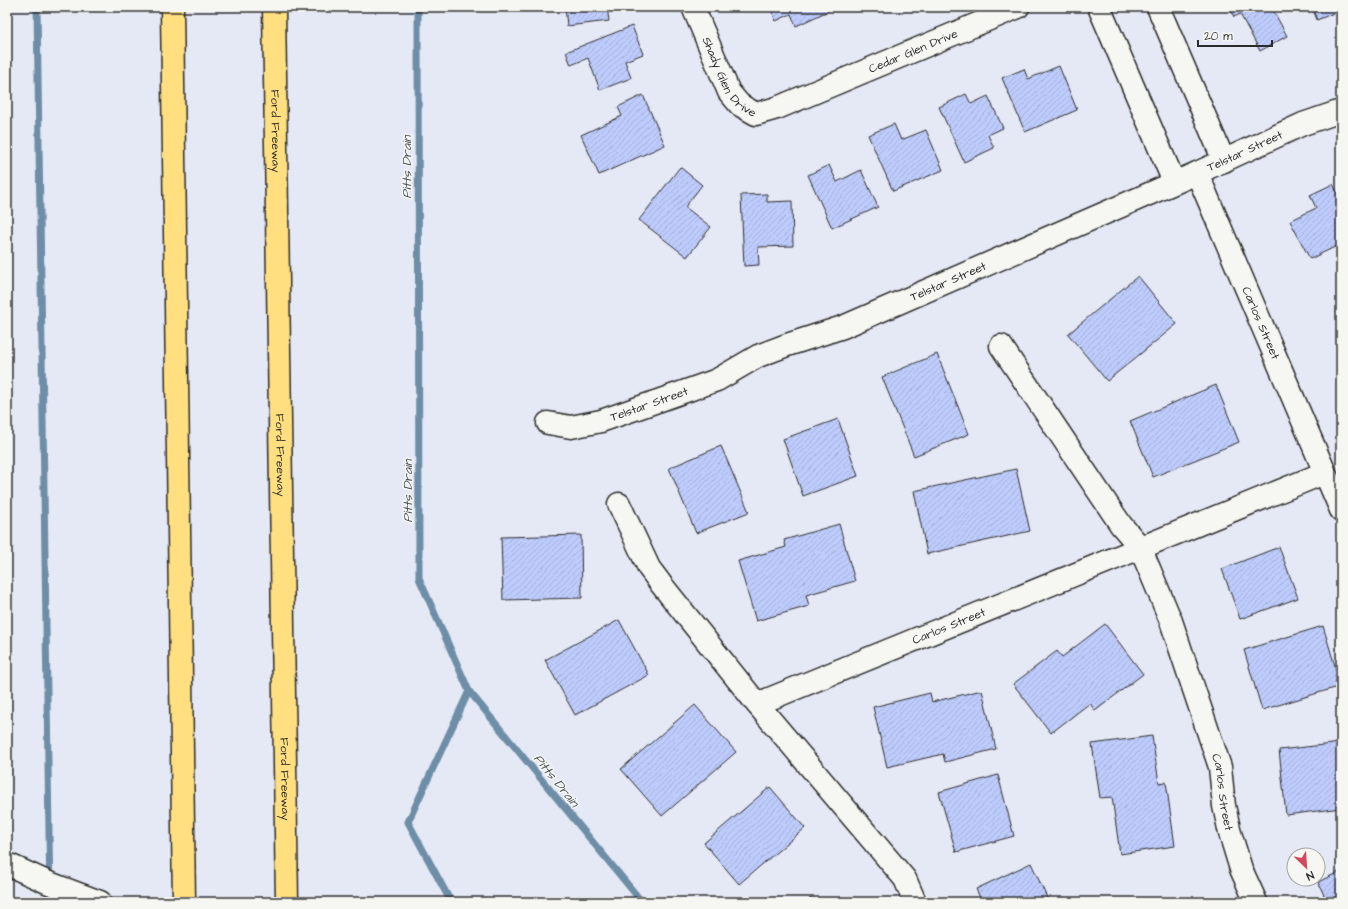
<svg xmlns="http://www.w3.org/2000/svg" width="1348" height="909" font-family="'Architects Daughter',sans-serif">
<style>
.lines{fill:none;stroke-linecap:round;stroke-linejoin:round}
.stream{stroke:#6e8da7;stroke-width:7}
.building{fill:url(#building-hatch);stroke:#2b2b2b}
.minor-casing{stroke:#2b2b2b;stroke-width:25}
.highway-casing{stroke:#2b2b2b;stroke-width:25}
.minor{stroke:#f6f6f2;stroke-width:22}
.highway{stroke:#ffdf80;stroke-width:22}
.labels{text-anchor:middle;stroke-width:3;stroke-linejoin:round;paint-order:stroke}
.street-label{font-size:12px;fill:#2b2b2b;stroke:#f6f6f2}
.water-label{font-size:13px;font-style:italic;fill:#47545e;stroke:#f6f6f2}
</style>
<defs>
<pattern id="building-hatch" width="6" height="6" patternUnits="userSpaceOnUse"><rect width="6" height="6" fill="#beccfd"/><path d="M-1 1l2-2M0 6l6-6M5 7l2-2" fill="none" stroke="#a3afd9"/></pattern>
</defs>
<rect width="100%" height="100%" fill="#e5e9f5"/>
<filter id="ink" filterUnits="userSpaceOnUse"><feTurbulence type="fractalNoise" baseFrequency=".025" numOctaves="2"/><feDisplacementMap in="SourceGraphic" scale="8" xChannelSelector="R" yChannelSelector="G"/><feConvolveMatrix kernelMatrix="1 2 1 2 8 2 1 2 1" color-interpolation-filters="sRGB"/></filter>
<g filter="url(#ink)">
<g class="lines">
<path class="stream" d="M37 7 50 902
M418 7 419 578 469 691 642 902
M451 902 408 822 469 691"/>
</g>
<path class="building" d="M565 7H607L609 21 567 26Z
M770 7H826L828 11 796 26 791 14 776 21Z
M1229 7H1278L1273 10 1287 36 1260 51 1240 14 1234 17Z
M1312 7H1341V10L1317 20Z
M632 26 643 54 625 61 631 78 600 90 588 58 571 65 566 52Z
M1059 66 1077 110 1025 132 1002 78 1024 69 1028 79Z
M966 94 971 104 988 96 1003 128 988 135 994 148 964 162 939 107Z
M643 95 665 145 599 175 581 135 622 116 618 107Z
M894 124 901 140 926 130 943 170 893 191 868 135Z
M829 165 837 182 861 170 878 207 832 228 808 175Z
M680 167 702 185 685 207 711 227 687 257 639 220Z
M1333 184 1341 200V244L1310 259 1290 221 1316 208 1310 195Z
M767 194V202L792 201 793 246 758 247 759 265 744 266 741 195Z
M1138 276 1177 324 1107 381 1068 334Z
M937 354 969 434 914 456 882 377Z
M1216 385 1239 442 1153 477 1130 421Z
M838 419 858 476 803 496 783 439Z
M721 446 749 512 696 533 669 468Z
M1016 469 1030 531 927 554 914 491Z
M839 524 855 581 806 595 809 606 756 621 738 561 786 547 784 540Z
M581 535 582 598 503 600 501 537Z
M1279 547 1298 598 1240 619 1222 569Z
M619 620 649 675 575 715 545 660Z
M1105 624 1143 674 1095 711 1090 703 1051 733 1013 684 1057 651 1062 657Z
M1323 626 1341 686 1262 710 1244 650Z
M982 690 996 749 945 762 943 754 887 767 873 707 930 693 932 702Z
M695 705 736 752 662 816 621 769Z
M1152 736 1159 783 1166 782 1175 846 1120 854 1112 797 1100 798 1092 744Z
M1341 743V808L1286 815 1279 750Z
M998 775 1014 836 956 852 939 792Z
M770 787 805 828 739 884 704 843Z
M1031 863 1049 902H982L976 889Z
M1341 871V902H1327L1318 882Z
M810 898 821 902H808Z"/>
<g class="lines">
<defs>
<g id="minor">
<path id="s1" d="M693 7 729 92 740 105 756 114 777 108 1018 7"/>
<path d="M1099 7 1174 182"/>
<path d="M1158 7 1224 161"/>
<path id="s2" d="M1197 173 1341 510"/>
<path id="s3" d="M1001 346 1121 525 1140 547 1171 621 1220 767 1224 806 1230 833 1241 869 1256 902"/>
<path id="s4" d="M548 423 571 427 601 421 717 380 758 356 787 345 843 327 1197 173 1303 124 1341 111"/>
<path d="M619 504 649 568 661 584 757 704 905 879 915 902"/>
<path id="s5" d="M757 704 1324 473"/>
<path d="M7 864 49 883 100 902"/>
</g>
<g id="highway">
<path d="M172 7 184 902"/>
<path id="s6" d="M274 7 287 902"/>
</g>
</defs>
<use href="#minor" class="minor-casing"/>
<use href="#highway" class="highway-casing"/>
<use href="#minor" class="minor"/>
<use href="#highway" class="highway"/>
</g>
</g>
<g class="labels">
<g class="street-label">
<text dy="4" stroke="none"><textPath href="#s1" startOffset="297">Cedar Glen Drive</textPath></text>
<text dy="4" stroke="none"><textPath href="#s1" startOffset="80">Shady Glen Drive</textPath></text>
<text dy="4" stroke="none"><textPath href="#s6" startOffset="124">Ford Freeway</textPath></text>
<text dy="4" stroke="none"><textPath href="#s4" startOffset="753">Telstar Street</textPath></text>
<text dy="4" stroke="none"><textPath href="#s4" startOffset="429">Telstar Street</textPath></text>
<text dy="4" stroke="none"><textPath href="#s2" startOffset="163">Carlos Street</textPath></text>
<text dy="4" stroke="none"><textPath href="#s4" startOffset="105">Telstar Street</textPath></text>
<text dy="4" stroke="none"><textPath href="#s6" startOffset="448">Ford Freeway</textPath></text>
<text dy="4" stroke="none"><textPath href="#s5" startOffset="207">Carlos Street</textPath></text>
<text dy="4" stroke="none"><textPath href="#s6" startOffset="772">Ford Freeway</textPath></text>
<text dy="4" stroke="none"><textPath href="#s3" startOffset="504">Carlos Street</textPath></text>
</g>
<g class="water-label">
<text transform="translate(406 167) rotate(-90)" y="5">Pitts Drain</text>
<text transform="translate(407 491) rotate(-90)" y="5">Pitts Drain</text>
<text transform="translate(557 780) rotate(51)" y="5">Pitts Drain</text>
</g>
</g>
<rect width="1348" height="909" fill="none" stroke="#f6f6f2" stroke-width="24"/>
<rect x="12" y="12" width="1324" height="885" fill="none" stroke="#2b2b2b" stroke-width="1.5" filter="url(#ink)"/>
<g transform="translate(1306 867) rotate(155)"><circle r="19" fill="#f6f6f2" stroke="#a5a5a2"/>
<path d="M0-3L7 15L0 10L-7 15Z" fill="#d1495b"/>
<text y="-6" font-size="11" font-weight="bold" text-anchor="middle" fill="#2b2b2b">N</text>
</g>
<path d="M1198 40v6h74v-6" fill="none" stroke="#2b2b2b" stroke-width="2"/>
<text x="1204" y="40" font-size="12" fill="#2b2b2b" stroke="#f6f6f2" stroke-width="3" paint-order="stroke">20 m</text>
</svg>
